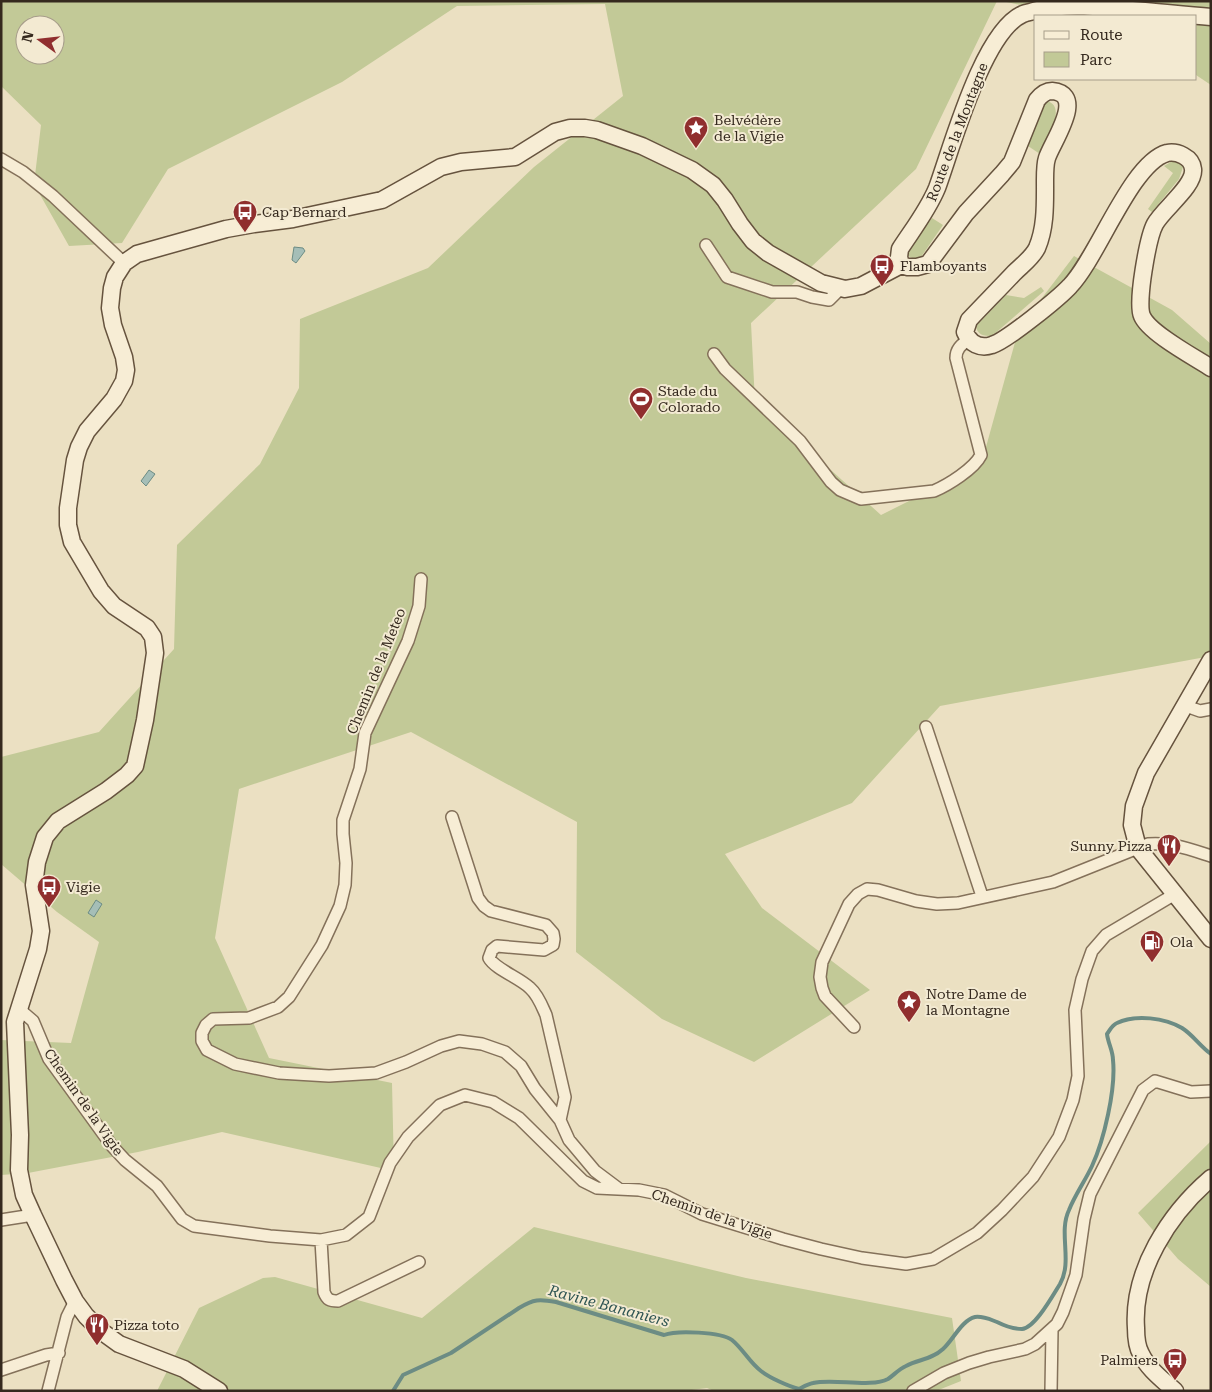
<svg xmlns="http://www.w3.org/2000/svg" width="1212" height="1392" font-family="'Roboto Serif',serif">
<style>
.green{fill:#c2c997;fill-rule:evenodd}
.water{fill:#a5beb7;stroke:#6c8c84}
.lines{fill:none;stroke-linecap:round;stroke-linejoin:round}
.stream{stroke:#6c8c84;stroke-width:4}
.street-casing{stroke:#84715a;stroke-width:14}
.secondary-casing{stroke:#66533e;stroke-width:19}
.street{stroke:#f7edd5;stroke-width:11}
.secondary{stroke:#f7edd5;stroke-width:16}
.labels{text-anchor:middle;stroke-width:4;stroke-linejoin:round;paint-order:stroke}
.poi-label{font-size:14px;fill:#35291e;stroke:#f3ead2;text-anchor:start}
.street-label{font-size:14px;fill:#35291e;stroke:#f3ead2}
.water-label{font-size:15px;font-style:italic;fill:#2e5452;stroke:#f3ead2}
</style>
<rect width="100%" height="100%" fill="#ebe0c2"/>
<path class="green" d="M1 1H997L916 169 751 323 755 402 881 515 981 465 1019 328 1074 256 1172 310 1211 344V656L940 706 852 803 725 854 762 908 870 990 754 1062 662 1019 576 952 577 822 411 732 239 789 215 938 269 1058 392 1083 394 1171 222 1132 138 1152 28 1173 1 1175V1040L71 1043 99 942 57 912 1 864V757L99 732 174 649 177 545 260 464 299 388 300 319 428 268 534 167 623 96 605 4 457 6 342 82 168 169 122 243 69 246 34 184 41 125 1 86ZM25 25H55V55H25Z
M1002 1H1211V85L1196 75V16H1073Z
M1046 101C1069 105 1045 142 1040 154L1028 146 1034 119Z
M1177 161 1181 162 1183 167 1179 179 1152 212 1148 209 1173 173 1164 166 1171 162Z
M932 218 943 225 921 257C915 259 910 259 906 253L908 248Z
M1041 287 1044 291 992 336C984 336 977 335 976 326L1006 295 1024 298Z
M1211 1141V1287L1178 1259 1138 1213Z
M534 1227 746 1278 952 1318 961 1381 936 1391H714L707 1388 684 1391H157L199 1308 263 1278 275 1277 422 1318Z"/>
<path class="water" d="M294 247 303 248 305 251 296 263 292 260Z
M149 470 155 474 146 486 141 481Z
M96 900 102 904 94 917 88 913Z"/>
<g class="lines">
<path class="stream" d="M393 1391 403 1375 451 1353 519 1308C534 1299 539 1299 556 1302L664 1335C677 1330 721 1332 732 1340 743 1349 750 1363 761 1371 770 1378 788 1386 799 1389 803 1387 808 1384 813 1383 833 1378 871 1388 888 1379 894 1375 899 1369 906 1366 919 1359 931 1360 943 1349 953 1340 962 1320 975 1317 983 1316 989 1319 997 1322 1005 1326 1013 1329 1022 1329 1035 1328 1053 1295 1060 1284 1073 1261 1058 1233 1069 1210 1075 1195 1085 1181 1092 1166 1104 1140 1116 1089 1113 1060 1113 1051 1108 1043 1107 1034 1110 1030 1112 1025 1117 1023 1136 1014 1165 1018 1182 1028 1193 1035 1200 1046 1211 1054"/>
<defs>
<path id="street" d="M1 159 23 172 53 196 124 263
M706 245 727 277 772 292H797L812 297 829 300 837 292 838 288
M714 354 725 369 800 441 831 482 840 490 861 499 934 491C948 485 974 469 981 455L956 358C956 349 961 345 968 340
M421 579 419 606 408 641 365 733 360 769 343 820V834L346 863 345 885 340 906 322 945 289 997 278 1007 249 1018 213 1019 206 1025 202 1033V1041L207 1050 235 1064 279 1073 329 1076 376 1073 406 1062 441 1046 459 1041 482 1044 505 1052 521 1066 535 1089 560 1120 569 1140 595 1171 619 1189
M1186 706 1200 711 1211 709
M926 727 982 896
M452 817 478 898 484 906 491 911 546 925 553 933 554 939 553 945 544 950 497 946 492 950 489 958C495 969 520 978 530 988 538 995 542 1006 546 1015L565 1097 560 1120
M19 1009 33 1021 49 1059 112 1146 125 1160 157 1186 182 1219 194 1226 270 1236 321 1240 346 1235 369 1217 390 1163 408 1137 440 1105 465 1095 493 1102 519 1118 583 1181 597 1188 639 1190 664 1195 702 1214 783 1239 821 1249 862 1258 906 1264 933 1259 977 1233 1002 1210 1033 1177 1059 1137 1073 1100 1078 1076 1075 1010 1082 979 1092 951 1106 935 1175 894
M854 1027 825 996 822 988 820 977 822 962 849 904 858 894 867 889 878 890 916 901 937 904 958 903 1053 882 1148 844C1171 842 1189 849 1211 856
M1 1220 33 1215
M321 1240 324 1292C327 1300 330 1301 338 1301L419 1262
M1 1370 46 1355 59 1353
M48 1391 67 1317 75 1301
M913 1391 944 1373 969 1363 989 1357 1025 1349 1035 1344 1057 1324 1063 1312 1076 1275 1084 1219 1090 1194 1143 1090 1155 1081 1191 1092 1211 1091
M1051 1391 1052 1330"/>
<path id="secondary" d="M901 265 908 267H917L928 264 966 213 1002 174 1012 162 1037 100C1041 95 1045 91 1052 91 1087 94 1052 142 1047 158 1045 164 1045 173 1045 180 1045 203 1046 227 1037 248 1032 258 1022 265 1014 273 999 289 984 304 969 320L965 332C970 344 980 349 992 345 1006 341 1059 298 1070 286 1098 257 1131 163 1167 153 1177 151 1192 157 1193 169 1195 186 1163 209 1155 224 1148 237 1136 303 1142 316 1149 333 1194 357 1211 368
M901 265 899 257 900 249C913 229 928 210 937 188 952 147 983 31 1023 14 1027 12 1033 12 1037 10 1068 4 1100 7 1132 10 1158 12 1184 15 1211 17
M1211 660 1146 773 1134 806 1132 825 1138 848 1211 939
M219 1391 184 1369 119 1344 101 1331 86 1316 75 1301 64 1280 33 1215 24 1195 19 1170 20 1135 15 1022 38 949 41 931 34 885 37 862 45 837 58 821 106 791 127 775 135 766 145 720 155 653 153 637 147 628 114 606 101 591 72 542 68 525V508L75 460 79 447 87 431 114 399 124 381 126 370 124 357 113 325 110 308 112 288 115 277 124 263 137 254 226 229 254 224 293 219 382 200 441 167 461 162 515 157 555 132 570 128H585L597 130 642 146 692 170 713 185 725 200 740 224 753 241 768 253 821 283 845 289 861 286 901 265
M1175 1391C1163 1380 1148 1369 1141 1354 1137 1347 1136 1336 1136 1328 1132 1271 1169 1214 1211 1178"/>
</defs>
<use href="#street" class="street-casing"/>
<use href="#secondary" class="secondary-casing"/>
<use href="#street" class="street"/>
<use href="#secondary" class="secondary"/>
</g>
<defs>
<symbol id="sight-pin" viewBox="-11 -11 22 30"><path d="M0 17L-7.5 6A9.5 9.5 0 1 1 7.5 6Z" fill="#902e2e" stroke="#f3ead2"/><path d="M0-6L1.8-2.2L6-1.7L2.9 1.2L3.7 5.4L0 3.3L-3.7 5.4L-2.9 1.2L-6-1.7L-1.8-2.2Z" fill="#fff"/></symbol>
<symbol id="bus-pin" viewBox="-11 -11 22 30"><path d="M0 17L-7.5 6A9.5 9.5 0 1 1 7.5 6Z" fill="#902e2e" stroke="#f3ead2"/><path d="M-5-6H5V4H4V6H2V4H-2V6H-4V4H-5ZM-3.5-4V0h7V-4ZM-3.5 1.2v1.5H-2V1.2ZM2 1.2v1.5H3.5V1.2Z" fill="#fff"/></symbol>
<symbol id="stadium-pin" viewBox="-11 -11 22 30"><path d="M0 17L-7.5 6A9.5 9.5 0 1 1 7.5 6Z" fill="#902e2e" stroke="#f3ead2"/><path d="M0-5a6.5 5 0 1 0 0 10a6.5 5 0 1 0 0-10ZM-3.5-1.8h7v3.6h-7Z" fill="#fff"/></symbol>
<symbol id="restaurant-pin" viewBox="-11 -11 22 30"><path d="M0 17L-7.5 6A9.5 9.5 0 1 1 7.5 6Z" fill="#902e2e" stroke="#f3ead2"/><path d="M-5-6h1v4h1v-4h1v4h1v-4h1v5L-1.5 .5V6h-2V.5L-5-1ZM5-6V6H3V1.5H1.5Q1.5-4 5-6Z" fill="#fff"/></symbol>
<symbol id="fuel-pin" viewBox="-11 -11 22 30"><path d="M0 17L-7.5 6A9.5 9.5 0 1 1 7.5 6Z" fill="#902e2e" stroke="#f3ead2"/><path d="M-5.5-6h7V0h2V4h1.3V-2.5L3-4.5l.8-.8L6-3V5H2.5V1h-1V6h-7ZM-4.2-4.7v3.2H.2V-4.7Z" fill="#fff"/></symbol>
</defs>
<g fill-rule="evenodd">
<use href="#sight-pin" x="682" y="114" width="28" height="38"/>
<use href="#bus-pin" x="231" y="198" width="28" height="38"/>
<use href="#bus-pin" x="868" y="252" width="28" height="38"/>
<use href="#stadium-pin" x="627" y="385" width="28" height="38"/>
<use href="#restaurant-pin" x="1155" y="832" width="28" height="38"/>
<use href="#bus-pin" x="35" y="873" width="28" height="38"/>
<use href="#fuel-pin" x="1138" y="928" width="28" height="38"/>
<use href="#sight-pin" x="895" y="988" width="28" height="38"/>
<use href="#restaurant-pin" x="83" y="1311" width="28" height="38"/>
<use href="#bus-pin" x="1161" y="1346" width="28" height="38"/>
</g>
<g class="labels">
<g class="poi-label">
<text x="714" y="125">Belvédère<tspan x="714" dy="16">de la Vigie</tspan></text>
<text x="262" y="217">Cap Bernard</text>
<text x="900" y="271">Flamboyants</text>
<text x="658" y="396">Stade du<tspan x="658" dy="16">Colorado</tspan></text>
<text x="1152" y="851" text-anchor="end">Sunny Pizza</text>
<text x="66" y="892">Vigie</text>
<text x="1170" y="947">Ola</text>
<text x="926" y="999">Notre Dame de<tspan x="926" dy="16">la Montagne</tspan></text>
<text x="114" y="1330">Pizza toto</text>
<text x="1158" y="1365" text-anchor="end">Palmiers</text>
</g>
<g class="street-label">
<text transform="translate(957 132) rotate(-69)" y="5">Route de la Montagne</text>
<text transform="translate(376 671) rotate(-68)" y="5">Chemin de la Meteo</text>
<text transform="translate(84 1102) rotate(55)" y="5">Chemin de la Vigie</text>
<text transform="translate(712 1214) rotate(19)" y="5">Chemin de la Vigie</text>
</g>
<g class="water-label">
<text transform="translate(609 1306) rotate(15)" y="5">Ravine Bananiers</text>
</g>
</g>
<rect width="1212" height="1392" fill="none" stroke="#35291e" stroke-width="5"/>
<rect x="1034" y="15" width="162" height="65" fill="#f3ead2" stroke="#a79d8a"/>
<rect x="1044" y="31" width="25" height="8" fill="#f7edd5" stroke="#a79d8a"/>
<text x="1080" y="40" font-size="15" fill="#35291e">Route</text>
<rect x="1044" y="52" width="25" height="15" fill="#c2c997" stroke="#a79d8a"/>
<text x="1080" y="65" font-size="15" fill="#35291e">Parc</text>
<g transform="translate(40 40) rotate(285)"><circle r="24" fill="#f3ead2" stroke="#a79d8a"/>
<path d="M0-4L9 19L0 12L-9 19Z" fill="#902e2e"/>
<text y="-8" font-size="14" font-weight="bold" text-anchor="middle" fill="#35291e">N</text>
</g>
</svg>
